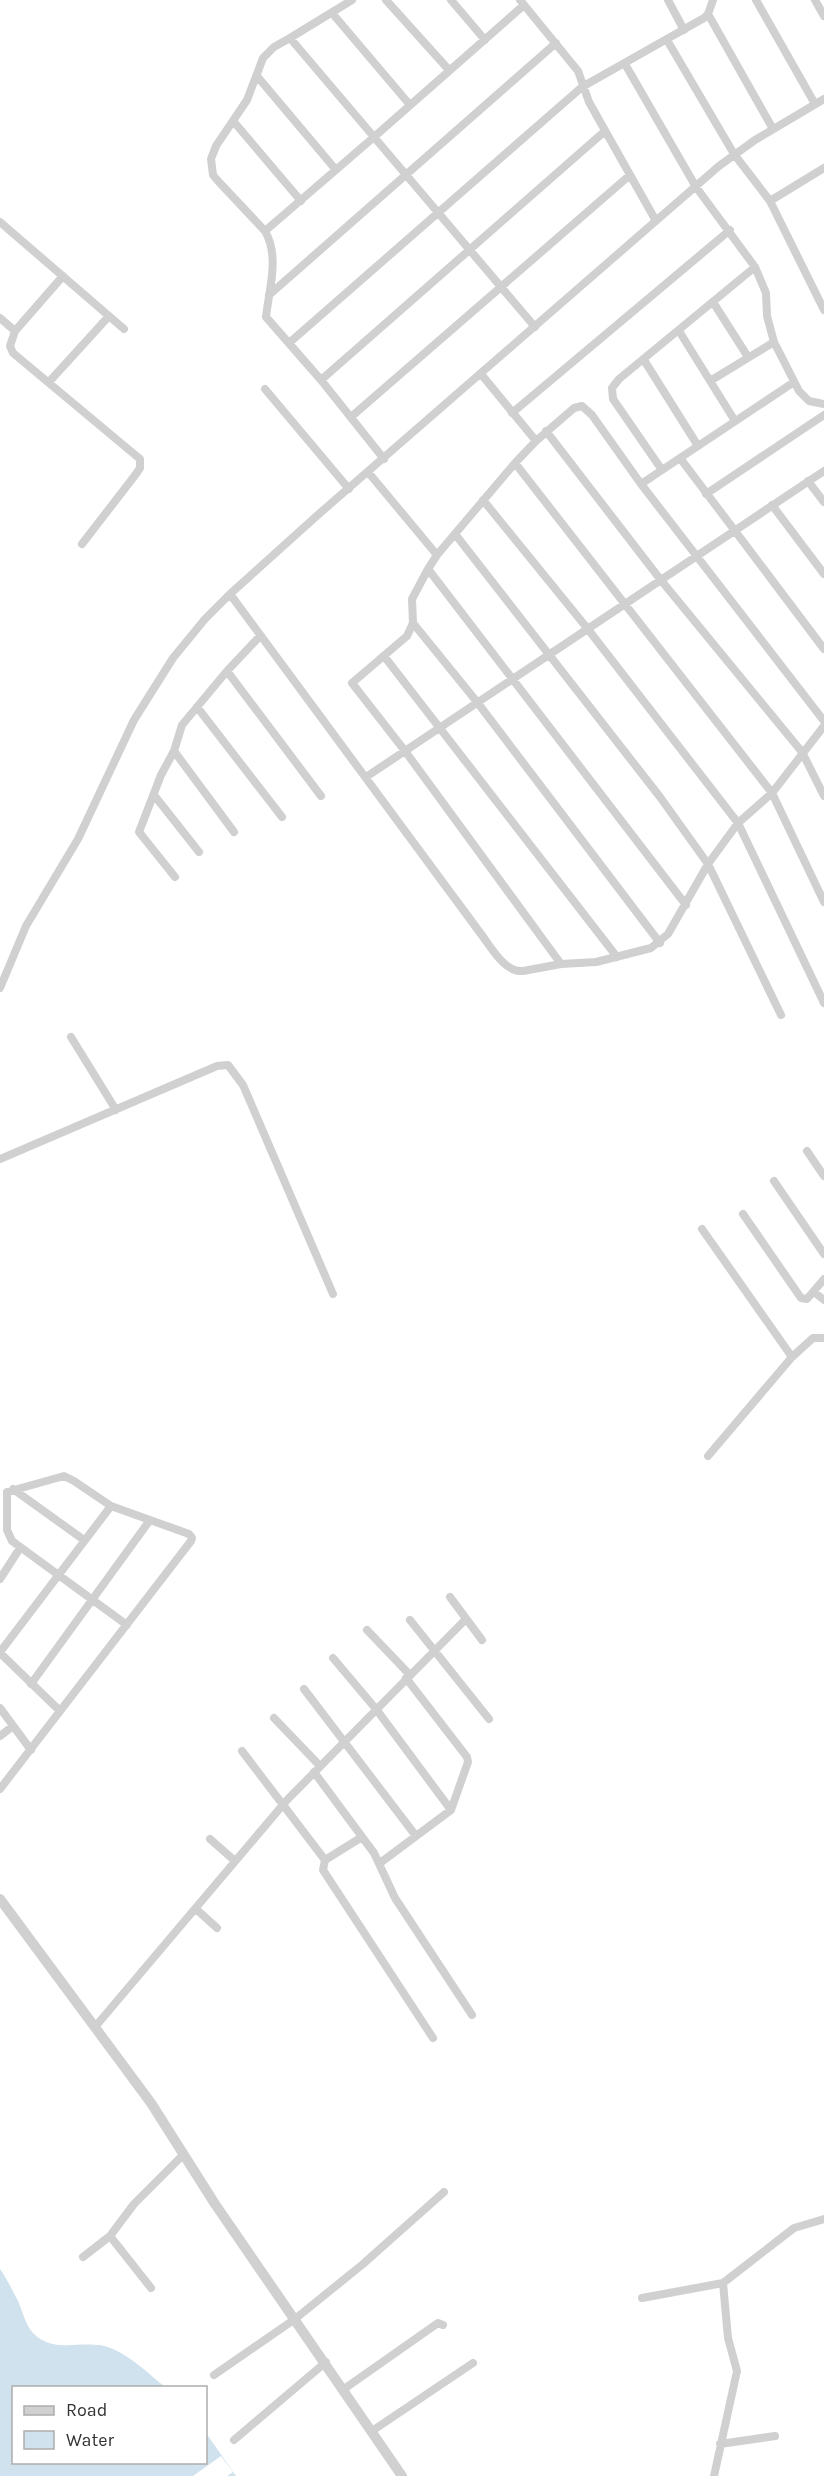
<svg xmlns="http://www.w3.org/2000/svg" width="824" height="2476" font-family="Karla,sans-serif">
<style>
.water{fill:#cfe2ee}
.pier{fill:#fff}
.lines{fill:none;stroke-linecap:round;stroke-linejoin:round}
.minor{stroke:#d0d0d0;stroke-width:8}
.tertiary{stroke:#d0d0d0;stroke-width:10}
</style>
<rect width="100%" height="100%" fill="#fff"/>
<path class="water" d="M0 2269C7 2279 12 2290 18 2301 23 2312 25 2325 34 2334 57 2356 86 2337 113 2349 132 2357 150 2375 165 2387L14 2388V2462H206V2433L236 2476H0Z"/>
<path class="pier" d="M221 2456 233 2472 227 2476H193Z"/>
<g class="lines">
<path class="minor" d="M386 0 449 70
M451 0 485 40
M520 0 578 71 589 102 656 221
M668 0 684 30
M756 0 815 104
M815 0 824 16
M524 5 374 137 535 327
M332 13 410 105
M708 14 773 129
M290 38 352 0
M667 40 734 154 770 201 824 310
M625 64 696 187 755 267 766 293 767 316 774 342 799 391 809 401 824 404
M257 76 336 170
M234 122 301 201
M770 201 824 168
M0 222 124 329
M265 231 374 137 290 38 274 47 263 58 247 100 216 146 211 159 213 175 218 181 265 231C280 257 269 289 266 317L321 380 384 459
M269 295 556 43
M713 302 748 357
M0 318 15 331 63 276
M15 331 10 346 13 353 140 459V468L136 474 82 544
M679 331 735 421
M289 343 582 87 704 18 708 14 713 0
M644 360 698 446
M481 374 536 441
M321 380 605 131
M710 381 774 342
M49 382 109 316
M265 389 349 489
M512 413 730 230
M351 417 630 175
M546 431 660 579 802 752 824 796
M680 458 824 649
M515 463 772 793 824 902
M662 470 613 399 612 388 619 379 755 267
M368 472 437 555
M808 481 824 502
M641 484 794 382
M706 494 824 415
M483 500 587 628 738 823 824 1003
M772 505 824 574
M428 569 412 599 413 623 407 636 352 683 405 751 561 964
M230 594 481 934C491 947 505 973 523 971L561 964 596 962 651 948 668 934 708 864 660 797 455 534
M413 623 477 702 660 943
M384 656 617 957
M227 671 321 796
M197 707 282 817
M174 751 234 832
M366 777 824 471
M154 795 199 852
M175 877 139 832 161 775 174 751 182 725 227 671 260 636
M686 905 428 569 437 555 515 463 536 441 574 408 582 406 592 415 641 484 824 721
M0 988 26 926 78 839 134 720 173 658 205 619 230 594 320 513 719 166 755 140 824 99
M781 1015 708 864 738 823 772 793 824 726
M71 1037 116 1110
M807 1151 824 1176
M0 1159 217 1066 228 1065 243 1085 333 1294
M774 1181 824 1254
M743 1214 801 1298 807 1299 824 1279
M702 1229 792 1357
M814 1292 824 1300
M708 1456 792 1357 813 1338H824
M13 1489 84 1540
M0 1579 20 1548
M450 1597 482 1640
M410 1620 489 1719
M367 1630 410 1675
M0 1652 111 1506
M0 1653 60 1711
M333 1658 376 1709 451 1810
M31 1684 150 1520
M304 1689 416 1836
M0 1708 31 1750
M274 1718 320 1766
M0 1736 13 1726
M242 1751 325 1860 323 1870 433 2038
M314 1772 374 1853 395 1898 472 2015
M0 1789 191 1541 192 1538 189 1534 111 1506 74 1481 64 1476 7 1492V1530L12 1541 127 1625
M210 1839 235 1861
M325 1860 362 1837
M380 1863 451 1810 468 1762 467 1757 406 1678
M196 1909 217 1928
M95 2027 287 1800 466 1619
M110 2236 151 2288
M83 2257 110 2236 134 2204 183 2155
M642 2298 723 2283
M214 2375 295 2319 363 2264 444 2192
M344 2389 438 2323 443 2325
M372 2431 473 2363
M234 2440 326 2362
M720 2444 775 2436
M714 2476 737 2371 728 2338 723 2283 794 2228 824 2219"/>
<path class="tertiary" d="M0 1899 151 2103 215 2204 402 2476"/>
</g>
<rect x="12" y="2386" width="195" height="78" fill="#ffffff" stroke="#adadad" stroke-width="1.5"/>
<rect x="24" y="2406" width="30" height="9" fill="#d0d0d0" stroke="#adadad" stroke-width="1.5"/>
<text x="66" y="2416" font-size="18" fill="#333333">Road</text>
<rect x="24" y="2431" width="30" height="18" fill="#cfe2ee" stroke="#adadad" stroke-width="1.5"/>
<text x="66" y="2446" font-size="18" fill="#333333">Water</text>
</svg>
